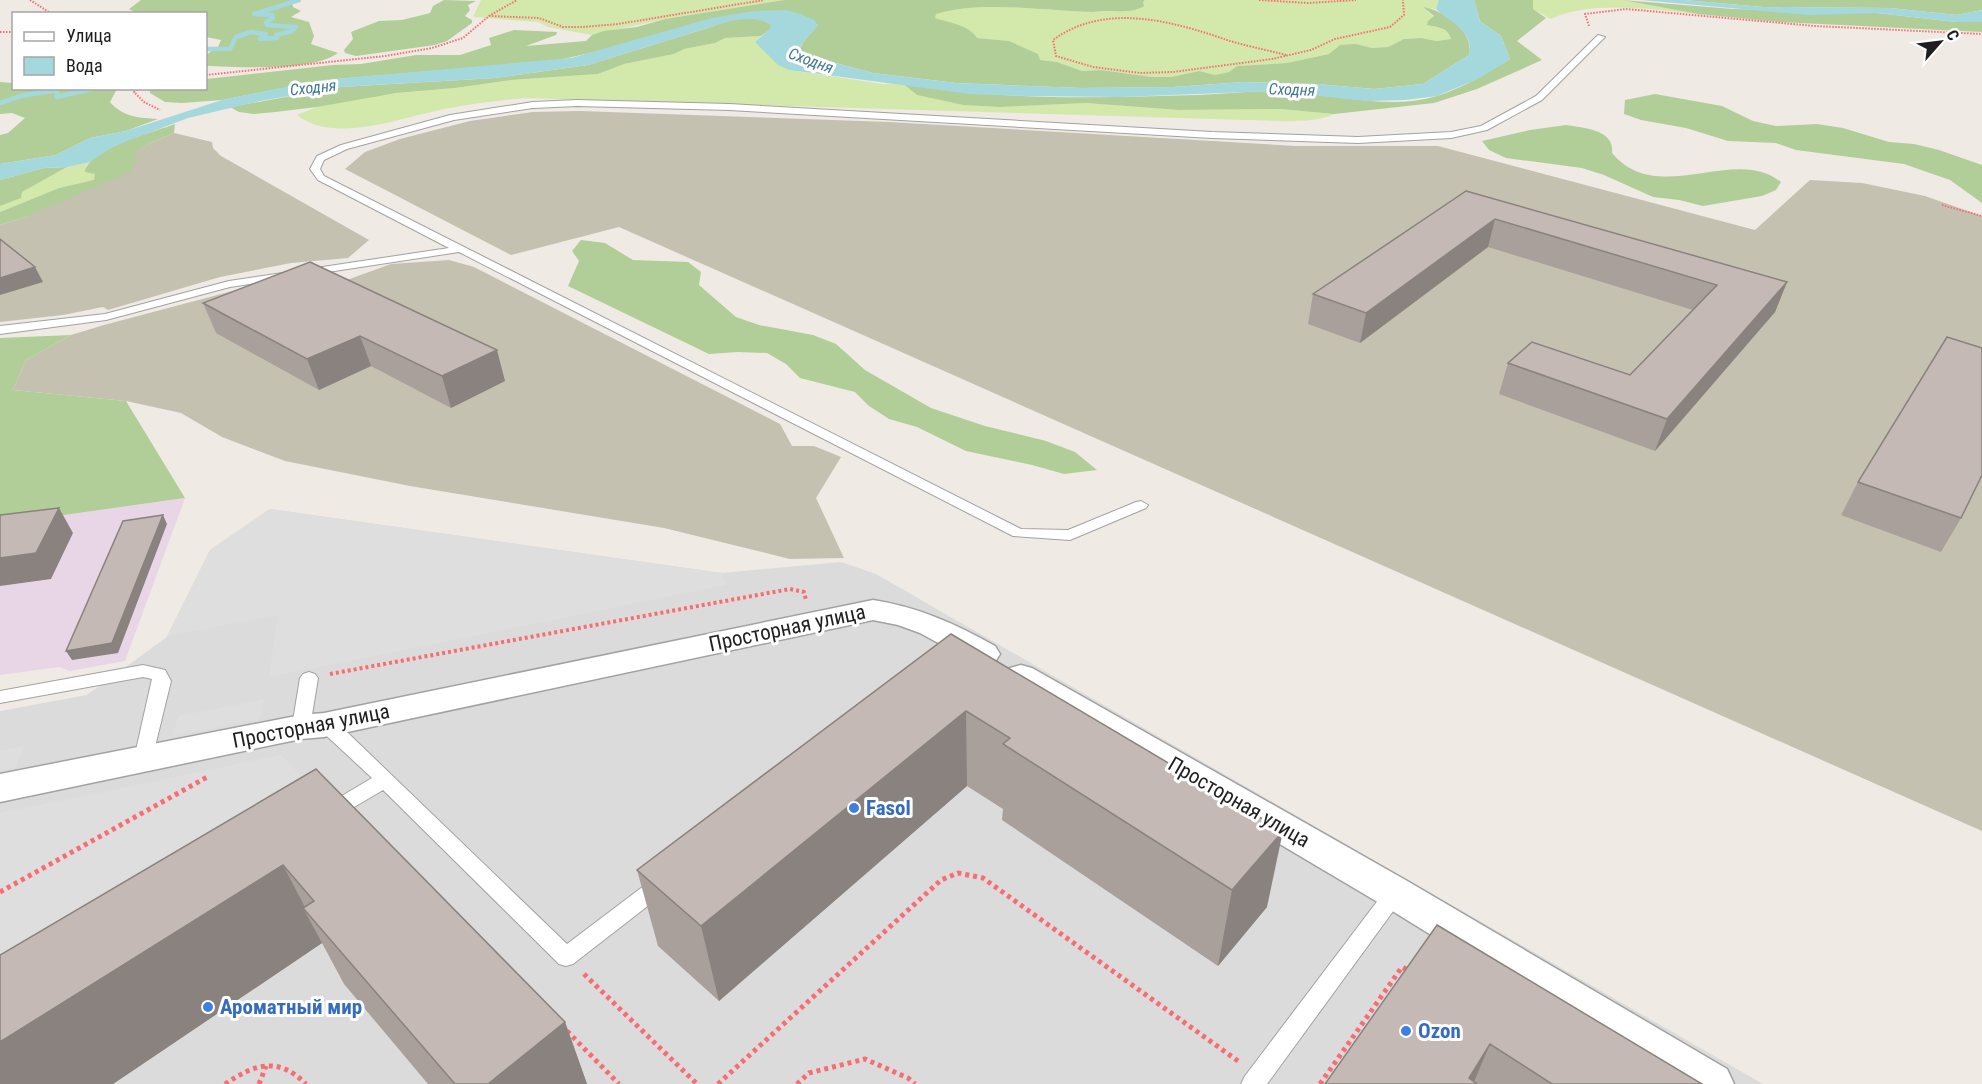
<svg xmlns="http://www.w3.org/2000/svg" width="1982" height="1084" font-family="'Roboto Condensed',sans-serif">
<style>
.residential{fill:#dcdbdb}
.industrial{fill:#e8d6e7}
.construction{fill:#c4c1b0}
.grass{fill:#d2e9ab}
.forest{fill:#b1ce99}
.parking{fill:#dedede}
.water{fill:#a5d8dd}
.lines{fill:none;stroke-linecap:round;stroke-linejoin:round}
.stream{stroke:#a5d8dd;stroke-width:4.5}
.lane-casing{stroke:#a2a2a2;stroke-width:2}
.street-casing{stroke:#a2a2a2;stroke-width:3}
.path-far2{stroke:#f96c72;stroke-width:2;stroke-dasharray:1.5 1.5;stroke-linecap:butt}
.path-far1{stroke:#f96c72;stroke-width:4;stroke-dasharray:3 3;stroke-linecap:butt}
.path{stroke:#f96c72;stroke-width:5;stroke-dasharray:4 4;stroke-linecap:butt}
.lane{fill:#fff;fill-rule:evenodd}
.street{fill:#fff;fill-rule:evenodd}
.wall{fill:#a99f9b}
.shaded-wall{fill:#89827e}
.building{fill:#c4b9b4;stroke:#89827e;stroke-width:1.5}
.shop-dot{fill:#3f7fe0;stroke:#fff;stroke-width:2}
.labels{text-anchor:middle;stroke-width:6;stroke-linejoin:round;paint-order:stroke}
.far-water-label{font-size:16px;font-style:italic;fill:#427896;stroke:#fff}
.near-street-label{font-size:21px;fill:#1e1e1e;stroke:#fff}
.near-shop-label{font-size:21px;font-weight:bold;fill:#366cbe;stroke:#fff;text-anchor:start}
</style>
<rect width="100%" height="100%" fill="#efeae4"/>
<path class="residential" d="M270 509 722 573 841 562 876 574 1763 1084H0V711L87 695 167 637 210 550Z"/>
<path class="industrial" d="M185 498 125 661 70 671 59 667 0 675V524Z"/>
<path class="construction" d="M580 111 889 122 1296 146H1438L1755 230 1810 180 1862 183 1925 196 1982 216V831L619 227 511 255 345 169 365 152 400 139 470 121 533 112Z
M174 133 212 142 213 148 221 156 369 240 348 258 291 263 220 277 108 310 103 307 63 315 0 322V225L26 217 150 143Z
M449 260 474 267 780 424 792 446H814L841 457 816 498 844 558 790 559 664 528 410 486 285 461 222 437 181 413 126 401 13 390 26 360 71 335 104 325 293 275 319 290 391 264Z"/>
<path class="grass" d="M481 0H784L665 19 592 35 548 27 538 22 473 17Z
M1145 0H1439L1436 9 1424 8 1450 33 1451 39 1437 41 1421 38 1404 39 1388 47 1372 48 1356 44 1329 54 1287 63 1237 66 1229 72 1215 75 1199 71 1171 77H1152L1101 70 1082 71 1057 62 1040 60 1009 41 977 38 935 18V14C981 0 1046 11 1094 12L1106 10H1138Z
M1533 0H1622L1698 14C1654 9 1589 0 1551 19L1533 9Z
M761 36 755 42 789 70 883 84 902 83 917 95 963 105 1000 107 1086 103 1179 110 1280 109 1334 114C1312 125 1270 120 1246 120L524 98C499 101 475 103 450 108 407 115 336 146 297 115L317 107 376 95 455 88 511 80 598 74 624 64 674 54 684 49 715 43 725 38Z
M90 162 86 166 95 174V180L59 188 0 212V206L20 198 22 192 67 167Z"/>
<path class="forest" d="M141 0H292L293 7 301 11 291 17 309 22 314 36 311 44 338 53C312 72 238 67 206 66V55L218 47 221 40 206 37V14L136 13 129 9Z
M444 0 476 1 468 5 470 10 465 16 472 20V23L447 41 435 45 356 56 345 53 344 50 353 39 351 32 379 21 402 20 430 13 433 6Z
M784 0H1145L1143 2 1144 6C1131 15 1110 9 1094 12 1046 11 981 0 936 14L935 18C949 23 968 24 977 38L1009 41 1038 54 1040 60 1057 62 1082 71 1101 70 1152 77H1171L1199 71 1215 75 1229 72 1237 66 1287 63 1329 54 1340 45 1356 44 1372 48 1388 47 1404 39 1421 38 1437 41 1451 39C1448 27 1437 27 1427 25L1428 21 1434 16 1423 7C1443 10 1475 31 1469 55L1423 84 1374 89 1317 84 1244 82 1173 87 1082 88 956 83 873 73 806 55 800 50C801 41 813 33 817 25 781 0 605 52 553 61L324 80 222 100 182 103 165 102 150 93V89L206 88V79L333 65 361 64 416 55H460L491 45 489 38 514 30 557 32 556 35 526 46 586 41 592 35 604 31 637 27 665 19Z
M1474 0H1533V9L1546 18 1517 41 1542 60 1477 89 1434 103 1334 114 1280 109 1179 110 1086 103 1000 107 963 105 917 95 902 83C999 101 1100 98 1197 95 1223 94 1249 91 1274 91 1328 91 1384 112 1437 96 1463 88 1487 73 1510 59L1501 36 1480 21Z
M1622 0 1733 9 1877 13 1956 22H1982V32L1779 22 1698 14Z
M1684 0H1982V10L1957 15 1890 8 1763 7Z
M748 18 761 19 770 24 771 29 761 36 725 38 715 43 684 49 674 54 624 64 598 74 511 80 455 88 396 93 317 107 275 112 254 114 239 112 230 107 341 87 495 78 588 65 730 21Z
M0 82 13 83 14 88 117 89 110 102C123 117 139 118 158 119L126 131 90 138 56 155 0 164V135L8 133 25 118 12 113 0 114Z
M1655 94 1722 106 1753 121 1776 126 1817 124 1843 128 1889 142 1914 144 1939 150 1982 165V203L1950 180 1904 164 1796 150 1776 143 1728 141 1686 128 1641 120 1624 114 1625 100Z
M175 124 174 133 150 143 134 153 137 162 130 172 26 217 0 225V212L59 188 94 180 95 174 85 172C89 148 154 132 175 124Z
M1566 125C1585 128 1615 130 1612 153 1658 208 1734 144 1781 182L1776 190 1762 196 1703 206 1679 200 1653 197 1604 175 1582 168 1506 158 1489 150 1482 141 1530 130Z
M67 167 22 192 21 198 0 206V180L44 168Z
M581 240 605 243 633 260 688 262 701 272 699 285 736 317 759 325 813 335 836 344 865 370 931 408 985 426 1046 441 1075 452 1097 470 1064 474 1032 465 966 451 917 427 889 419 869 406 855 392 800 378 786 364 767 353 738 352 709 354 568 286 579 261 572 251Z
M71 335 26 360 13 390 126 401 185 498 0 524V338Z"/>
<path class="parking" d="M270 509 722 573 726 585 269 677 278 615 167 636 210 550Z
M264 699 260 719 173 736 178 716Z
M24 746 16 767 0 770V751Z
M281 755 307 782 0 965V813Z"/>
<path class="water" d="M1439 0H1474L1480 21 1501 36 1510 59 1480 78 1437 96 1405 100 1367 101 1273 91 1121 97 1026 96 970 94 789 70 778 65 755 42 770 29V24C756 17 745 19 730 21L588 65 495 78 341 87 260 101 188 118 114 146 90 162 67 167 44 168 0 180V164L56 155 90 138 126 131 222 100 285 87 324 80 571 58 712 18 754 11 786 10 798 13 814 20 818 25 801 45 800 50 806 55 873 73 956 83 1082 88 1173 87 1244 82 1317 84 1374 89 1423 84 1469 55C1475 32 1450 22 1436 9Z
M1641 0H1684L1763 7 1890 8 1957 15 1982 10V22H1956L1877 13 1808 15Z"/>
<g class="lines">
<path class="stream" d="M206 49H230L236 37 251 32 266 34 260 39 277 38 276 35 292 31 296 27 267 25 266 22 273 18 272 15 254 14 299 0
M0 103 21 96 57 90V97L96 88"/>
<defs>
<path id="lane" d="M1598 35 1605 37 1542 100 1487 130 1451 138 1358 143 1212 138 729 110 577 106 533 108 454 120 347 149 324 160 320 169 324 176 1021 529 1068 530 1136 502 1141 501 1148 505 1146 508 1070 540 1013 536 459 252 230 287 106 320 0 334V326L105 314 229 281 449 248 318 180 310 169 317 156 341 145 450 115 533 102 577 100 729 104 1212 132 1358 137 1451 132 1481 126 1536 96Z
M143 665 165 670 171 681 152 759 149 764 143 766 137 764 134 759 152 679 143 677 0 703V691Z
M309 672 315 674 318 678 310 727 307 732 301 733 295 732 292 727 300 678 303 674Z
M324 719 348 733 567 944 653 879 660 877 667 879 670 885 667 891 573 964 566 966 559 964 383 790 339 816 332 818 325 816 323 811 325 806 372 778 315 725 318 720Z
M1395 885 1402 887 1405 893 1402 899 1267 1084H1241L1245 1076 1388 887Z"/>
<path id="street" d="M873 600C918 607 956 624 995 646L1000 654 995 662 984 665 973 662 920 633 898 625 873 620 324 737 301 739 0 802V774L301 715 324 713Z
M1021 665 1032 668 1409 882 1727 1069 1734 1084H1673L1381 904 1010 684 1005 676 1010 668Z"/>
</defs>
<use href="#lane" class="lane-casing"/>
<use href="#street" class="street-casing"/>
<path class="path-far2" d="M30 0 52 14
M1259 0 1308 3 1356 0
M489 16 539 18 563 27H582L618 24 764 0
M1589 26 1585 14 1626 9 1815 26 1982 34
M0 32H14
M1286 55C1267 50 1246 46 1227 40 1172 21 1105 2 1053 40L1056 56 1093 67 1140 73 1173 72 1272 59 1311 50 1335 39 1390 27 1404 15 1403 0
M206 75 385 56 432 48 463 38 489 16 517 0
M140 88 134 92 144 102 160 110
M1942 205 1982 216"/>
<path class="path-far1" d="M330 674 790 589 804 592 806 600"/>
<path class="path" d="M0 892 209 776
M584 974 697 1084
M567 1031 619 1084
M225 1084C255 1064 278 1056 306 1084
M259 1084 266 1066
M718 1084 941 880 958 873 983 878 1238 1061
M797 1084 809 1073 865 1059 908 1078 915 1084
M1320 1084 1402 967 1410 971"/>
<use href="#lane" class="lane"/>
<use href="#street" class="street"/>
</g>
<path class="wall" d="M1466 191 1787 282 1775 312 1655 451 1499 394 1508 363 1630 375 1693 310 1488 247 1360 343 1308 324 1313 294Z
M310 262 505 381 451 408 371 366 319 390 216 333 203 303Z
M1858 482 1961 518 1941 552 1841 515Z
M951 634 1267 907 1218 966 1002 820 1003 809 967 786 719 1001 658 946 637 870Z
M316 769 565 1022 587 1084H428L344 984 322 943 113 1084H0Z
M1437 925 1702 1084H1325Z"/>
<path class="shaded-wall" d="M1495 219 1488 247 1360 343 1366 313Z
M35 267 43 282 0 295V278Z
M1787 282 1775 312 1655 451 1667 419Z
M360 336 371 366 319 390 307 359Z
M497 350 505 381 451 408 442 376Z
M59 508 73 533 51 579 0 586V558Z
M163 515 167 524 118 653 72 660 66 651Z
M966 711 967 786 719 1001 701 926Z
M1283 831 1267 907 1218 966 1232 890Z
M283 865 310 917 303 908 322 943 113 1084H0V1042Z
M565 1022 587 1084H488Z
M1490 1044 1473 1084 1469 1078Z"/>
<path class="building" d="M1466 191 1787 282 1667 419 1508 363 1532 342 1630 375 1717 285 1495 219 1366 313 1313 294Z
M0 239 35 267 0 278Z
M310 262 497 350 442 376 360 336 307 359 203 303Z
M1947 337 1982 348V475L1961 518 1858 482Z
M59 508 36 553 0 558V515Z
M163 515 112 643 66 651 123 521Z
M951 634 1283 831 1232 890 1003 744 1010 738 966 711 701 926 637 870Z
M316 769 565 1022 488 1084H455L303 908 314 901 283 865 0 1042V955Z
M1437 925 1702 1084H1552L1490 1044 1469 1078 1477 1084H1325Z"/>
<g class="shop-dot">
<circle cx="854" cy="808" r="6"/>
<circle cx="208" cy="1007" r="6"/>
<circle cx="1406" cy="1031" r="6"/>
</g>
<g class="labels">
<g class="far-water-label">
<text transform="translate(811 60) rotate(20)" y="6">Сходня</text>
<text transform="translate(313 87) rotate(-6)" y="6">Сходня</text>
<text transform="translate(1292 89) rotate(2)" y="6">Сходня</text>
</g>
<g class="near-street-label">
<text transform="translate(787 628) rotate(-12)" y="7">Просторная улица</text>
<text transform="translate(311 726) rotate(-11)" y="7">Просторная улица</text>
<text transform="translate(1239 802) rotate(30)" y="7">Просторная улица</text>
</g>
<g class="near-shop-label">
<text x="866" y="815">Fasol</text>
<text x="220" y="1014">Ароматный мир</text>
<text x="1418" y="1038">Ozon</text>
</g>
</g>
<rect x="12" y="12" width="195" height="78" fill="#ffffff" stroke="#a5a5a5" stroke-width="1.5"/>
<rect x="24" y="32" width="30" height="9" fill="#ffffff" stroke="#a5a5a5" stroke-width="1.5"/>
<text x="66" y="42" font-size="18" fill="#1e1e1e">Улица</text>
<rect x="24" y="57" width="30" height="18" fill="#a5d8dd" stroke="#a5a5a5" stroke-width="1.5"/>
<text x="66" y="72" font-size="18" fill="#1e1e1e">Вода</text>
<g transform="translate(1940 42) rotate(62)" stroke="#ffffff" stroke-width="4.5" paint-order="stroke">
<path d="M0-4.5L10 22L0 15L-10 22Z" fill="#1e1e1e"/>
<text y="-9" font-size="16" font-weight="bold" text-anchor="middle" fill="#1e1e1e">С</text>
</g>
</svg>
